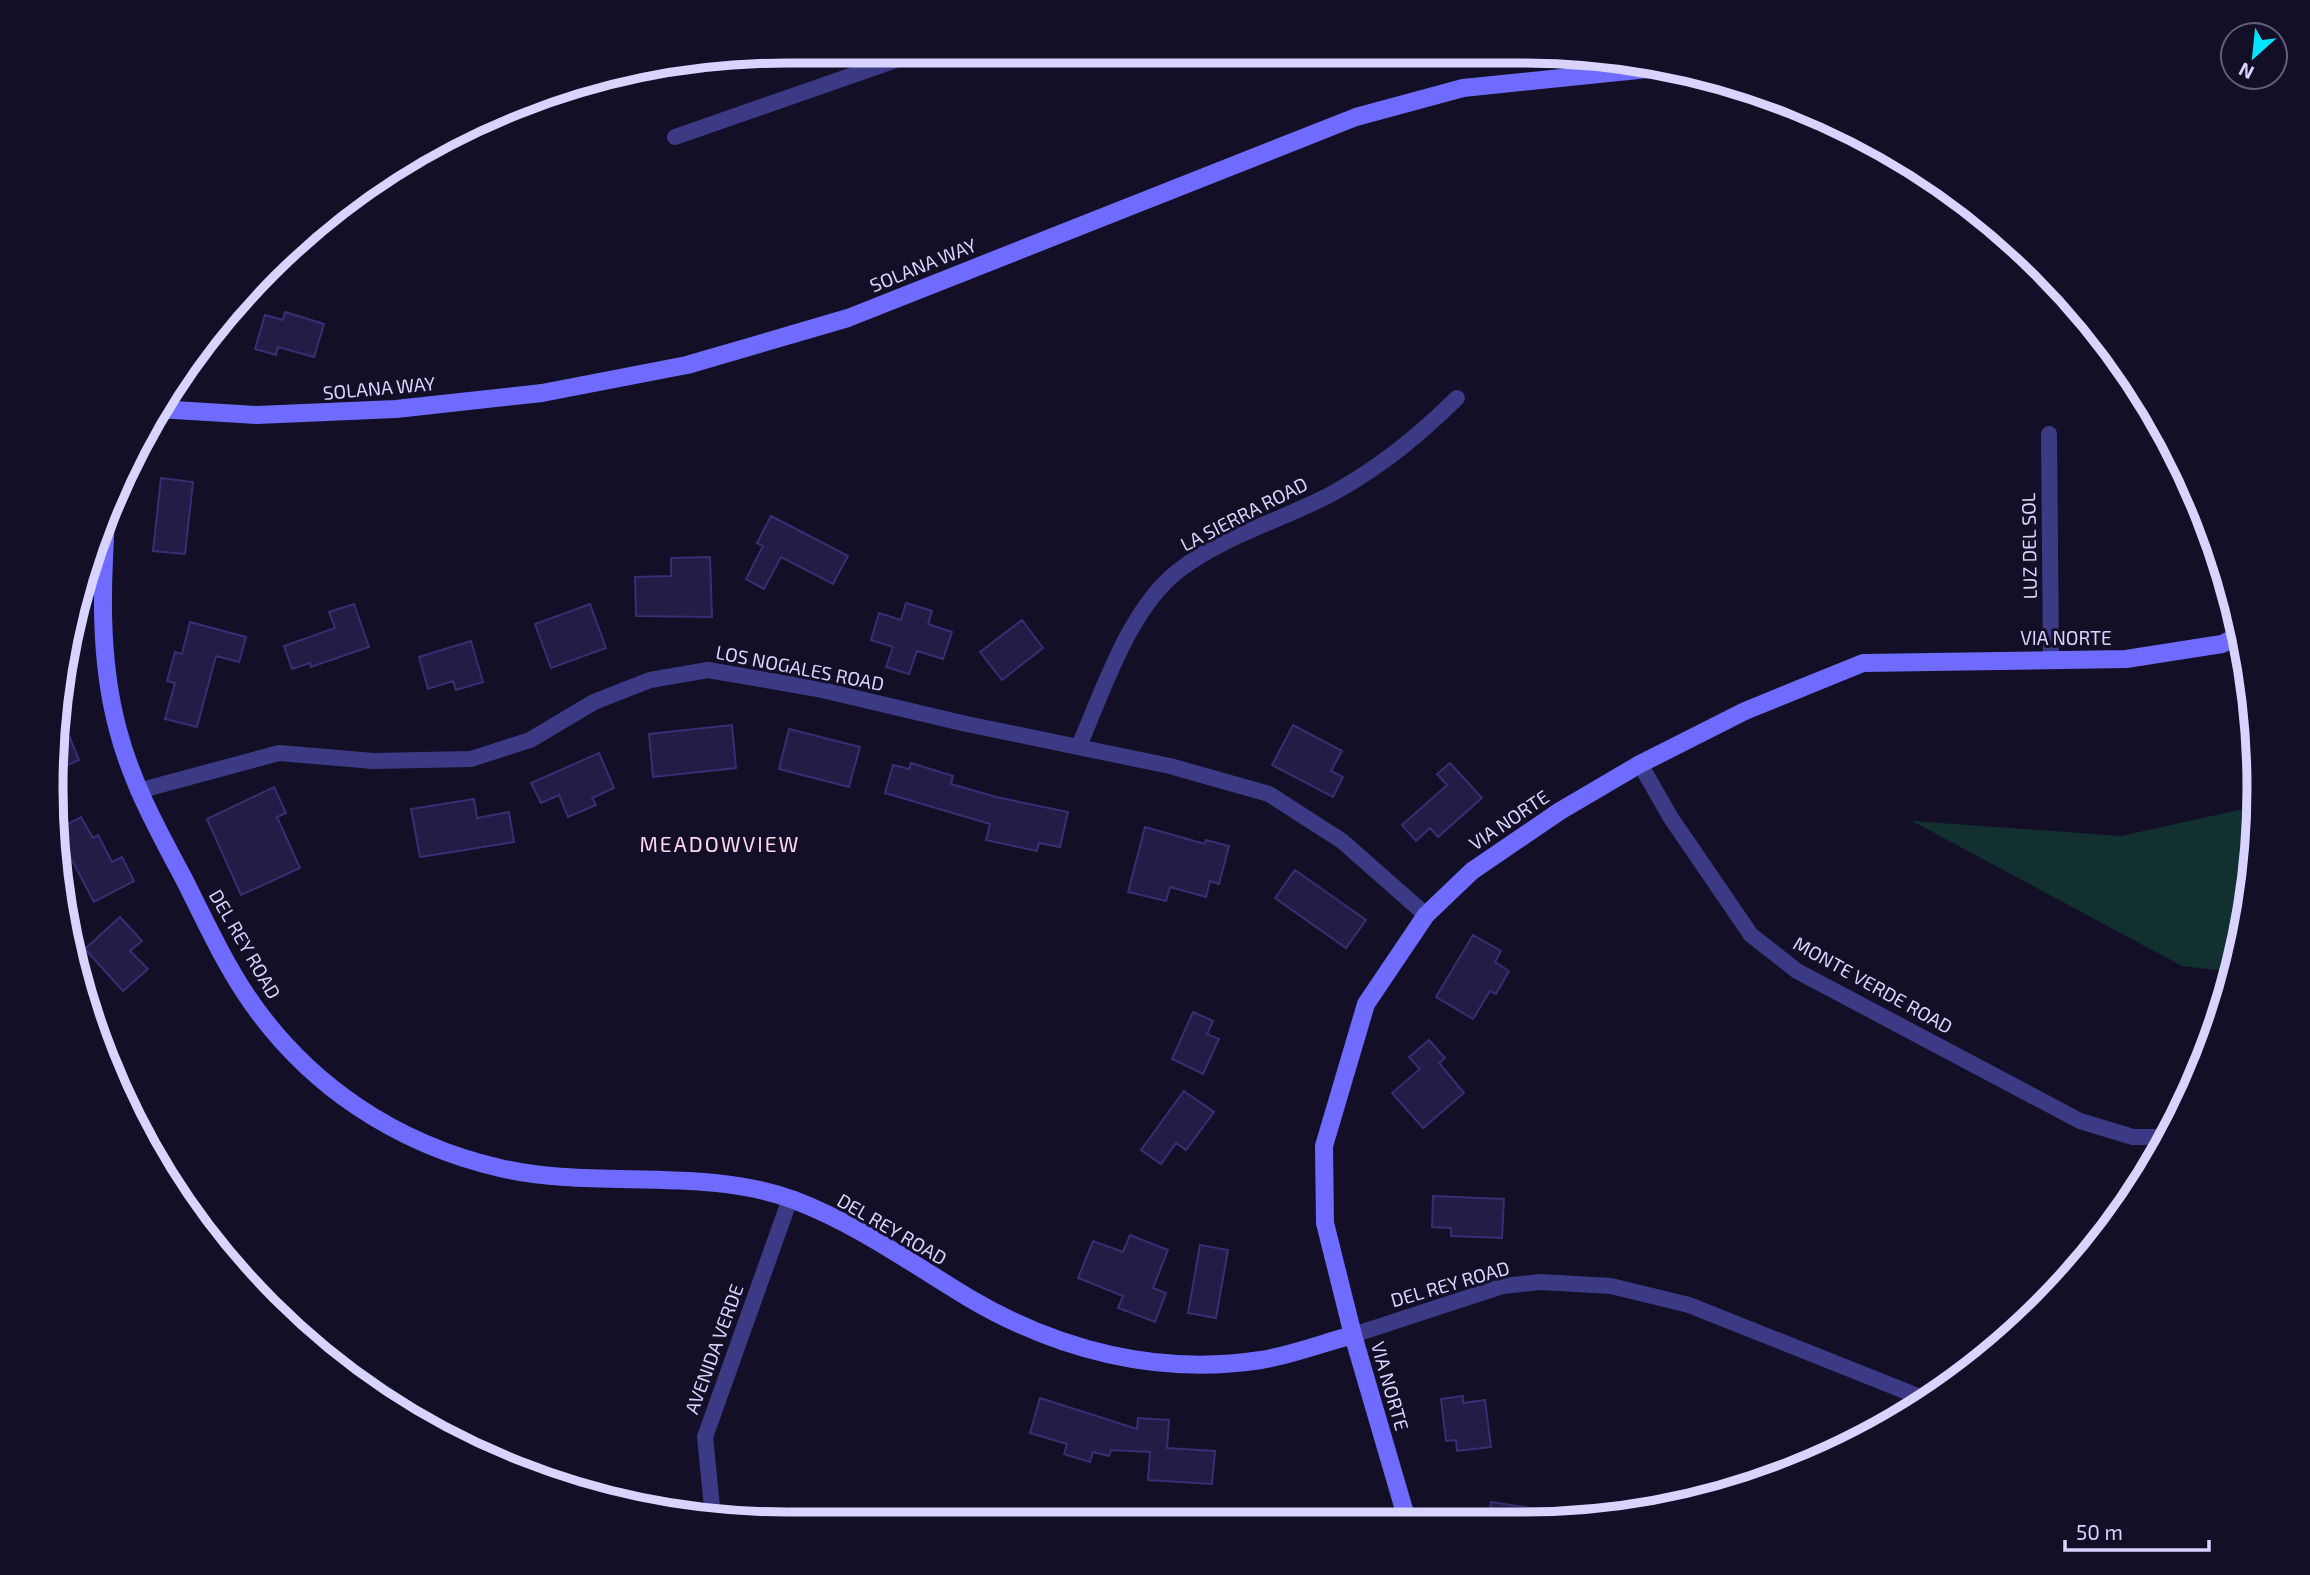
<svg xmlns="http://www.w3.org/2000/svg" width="2310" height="1575" font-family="'Exo 2',sans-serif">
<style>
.green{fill:#12302f}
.building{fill:#241b47;stroke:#3b2d73;stroke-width:2}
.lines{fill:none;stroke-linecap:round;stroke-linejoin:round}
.street{stroke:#3d3a85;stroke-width:16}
.secondary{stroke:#6f6bff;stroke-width:18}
.labels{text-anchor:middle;stroke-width:6;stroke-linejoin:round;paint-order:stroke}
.street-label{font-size:19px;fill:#d9d4ff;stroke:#130f26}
.neighbourhood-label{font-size:21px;letter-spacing:2px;fill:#ffd6f0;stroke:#130f26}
.rim{fill:none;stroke:#d9d4ff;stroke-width:9}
</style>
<rect width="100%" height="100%" fill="#130f26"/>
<path class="green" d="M2257 806 2245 932 2233 972 2182 966 1912 821 2121 836Z
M252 1291 504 1467 378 1400 266 1308Z"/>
<path class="building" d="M285 312 324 324 314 357 278 347 276 355 255 349 265 315 283 320Z
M161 478 193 482 185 554 153 551Z
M771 516 848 556 833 584 781 557 764 589 746 579 763 546 757 543Z
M710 557 712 617 636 616 635 577 671 576V558Z
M906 603 932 611 928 624 952 632 943 659 917 651 909 674 886 667 893 647 871 640 879 613 901 620Z
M354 604 369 647 311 667 310 663 292 669 284 646 335 628 329 612Z
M590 604 606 648 551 668 535 624Z
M1022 620 1043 648 1002 680 980 652Z
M190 622 246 637 239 662 216 656 197 727 165 719 175 683 167 681 175 652 182 654Z
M471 641 483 682 456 690 453 681 428 689 419 657Z
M732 725 736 768 653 777 649 734Z
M1293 725 1342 751 1331 771 1343 777 1333 797 1272 765Z
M789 729 860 747 849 787 779 769Z
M70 738 79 760 54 771 55 744Z
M599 753 614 788 592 798 596 805 568 817 559 795 541 803 531 783Z
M911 763 953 776 951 784 996 797 1068 812 1060 847 1039 843 1037 851 986 840 990 824 885 793 893 765 909 769Z
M1450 763 1482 798 1438 837 1430 828 1416 841 1402 825 1447 785 1437 774Z
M274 787 286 813 277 817 300 868 241 895 207 819Z
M474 799 477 818 509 812 514 842 420 857 411 809Z
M81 817 93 838 98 835 112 862 122 857 134 881 94 902 56 830Z
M1145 827 1205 844 1206 840 1229 846 1219 884 1210 881 1206 897 1170 887 1166 901 1128 892Z
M1295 870 1366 920 1346 948 1275 898Z
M120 917 142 941 130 951 148 969 123 991 85 949Z
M1473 935 1501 951 1495 962 1509 971 1496 994 1490 991 1473 1019 1436 997Z
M1193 1012 1213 1021 1207 1034 1219 1039 1203 1074 1172 1059Z
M1429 1040 1445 1058 1439 1063 1464 1093 1423 1128 1392 1093 1420 1069 1409 1057Z
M1184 1091 1214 1112 1186 1150 1176 1143 1161 1164 1141 1150Z
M1433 1196 1504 1199 1502 1238 1451 1236V1228L1432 1227Z
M1130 1235 1168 1250 1153 1288 1166 1293 1155 1322 1118 1308 1123 1296 1078 1278 1093 1241 1123 1252Z
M1200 1245 1228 1250 1216 1318 1188 1313Z
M1463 1396V1403L1485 1400 1491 1447 1457 1451 1456 1440 1446 1441 1441 1399Z
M1040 1398 1137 1429 1138 1418 1169 1420 1167 1448 1215 1451 1212 1484 1148 1480 1150 1452 1111 1450 1109 1456 1093 1452 1090 1462 1064 1454 1067 1444 1030 1433Z
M1491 1502 1531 1508 1529 1524H1488Z"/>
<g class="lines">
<path class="street" d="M675 137 922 51
M2049 434 2051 659
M1079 746C1103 691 1129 609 1178 571 1224 535 1284 520 1335 492 1383 465 1418 436 1457 398
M1640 764 1671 818 1751 935 1797 971 2080 1121 2133 1137H2167
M138 791 279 753 373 761 471 759 530 740 594 702 650 680 708 670 818 689 962 723 1170 766 1269 794 1342 841 1426 915
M1353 1335 1503 1286 1540 1282 1611 1286 1689 1305 1930 1401
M713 1517 705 1437 790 1199"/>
<path class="secondary" d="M158 409 257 415 396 409 542 393 687 365 848 318 1356 117 1463 88 1648 69 1685 70
M107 504C102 579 98 656 118 730 132 784 159 832 185 881 204 919 223 960 247 996 307 1085 396 1144 500 1168 594 1190 703 1166 794 1200 857 1224 911 1263 969 1298 1057 1350 1158 1376 1261 1360 1292 1355 1323 1343 1353 1335
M1405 1524V1513L1353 1335 1325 1223 1324 1146 1366 1004 1426 915 1472 871 1560 811 1640 764 1745 711 1863 663 2126 659 2222 644 2242 634"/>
</g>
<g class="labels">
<g class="street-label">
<text transform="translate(923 265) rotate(-22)" y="7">SOLANA WAY</text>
<text transform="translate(379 388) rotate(-5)" y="7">SOLANA WAY</text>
<text transform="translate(1244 514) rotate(-27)" y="7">LA SIERRA ROAD</text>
<text transform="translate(2029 546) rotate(-91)" y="7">LUZ DEL SOL</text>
<text x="2066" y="645">VIA NORTE</text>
<text transform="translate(800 668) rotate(11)" y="7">LOS NOGALES ROAD</text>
<text transform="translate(1509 820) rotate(-34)" y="7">VIA NORTE</text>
<text transform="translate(245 944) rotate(60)" y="7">DEL REY ROAD</text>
<text transform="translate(1873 985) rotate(29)" y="7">MONTE VERDE ROAD</text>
<text transform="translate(892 1229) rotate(30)" y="7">DEL REY ROAD</text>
<text transform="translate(1450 1284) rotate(-16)" y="7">DEL REY ROAD</text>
<text transform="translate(714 1349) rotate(-70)" y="7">AVENIDA VERDE</text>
<text transform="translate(1390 1386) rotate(74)" y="7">VIA NORTE</text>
</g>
<g class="neighbourhood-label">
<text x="720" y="852">MEADOWVIEW</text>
</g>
</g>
<path d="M0 0H2310V1575H0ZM787 63H1523A724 724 0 0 1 2247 787V788A724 724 0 0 1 1523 1512H787A724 724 0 0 1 63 788V787A724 724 0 0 1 787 63Z" fill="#130f26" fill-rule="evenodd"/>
<path class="rim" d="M787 63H1523A724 724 0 0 1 2247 787V788A724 724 0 0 1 1523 1512H787A724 724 0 0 1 63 788V787A724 724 0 0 1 787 63Z"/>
<g transform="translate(2254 56) rotate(207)"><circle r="33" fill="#130f26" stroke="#625e7d" stroke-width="2"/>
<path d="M0-5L12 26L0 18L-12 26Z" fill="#00e5ff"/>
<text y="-10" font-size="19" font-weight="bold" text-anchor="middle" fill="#d9d4ff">N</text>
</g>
<path d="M2065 1540v10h144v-10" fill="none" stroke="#d9d4ff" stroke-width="3.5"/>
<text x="2076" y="1540" font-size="21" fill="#d9d4ff" stroke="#130f26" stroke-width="5" paint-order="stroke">50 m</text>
</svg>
